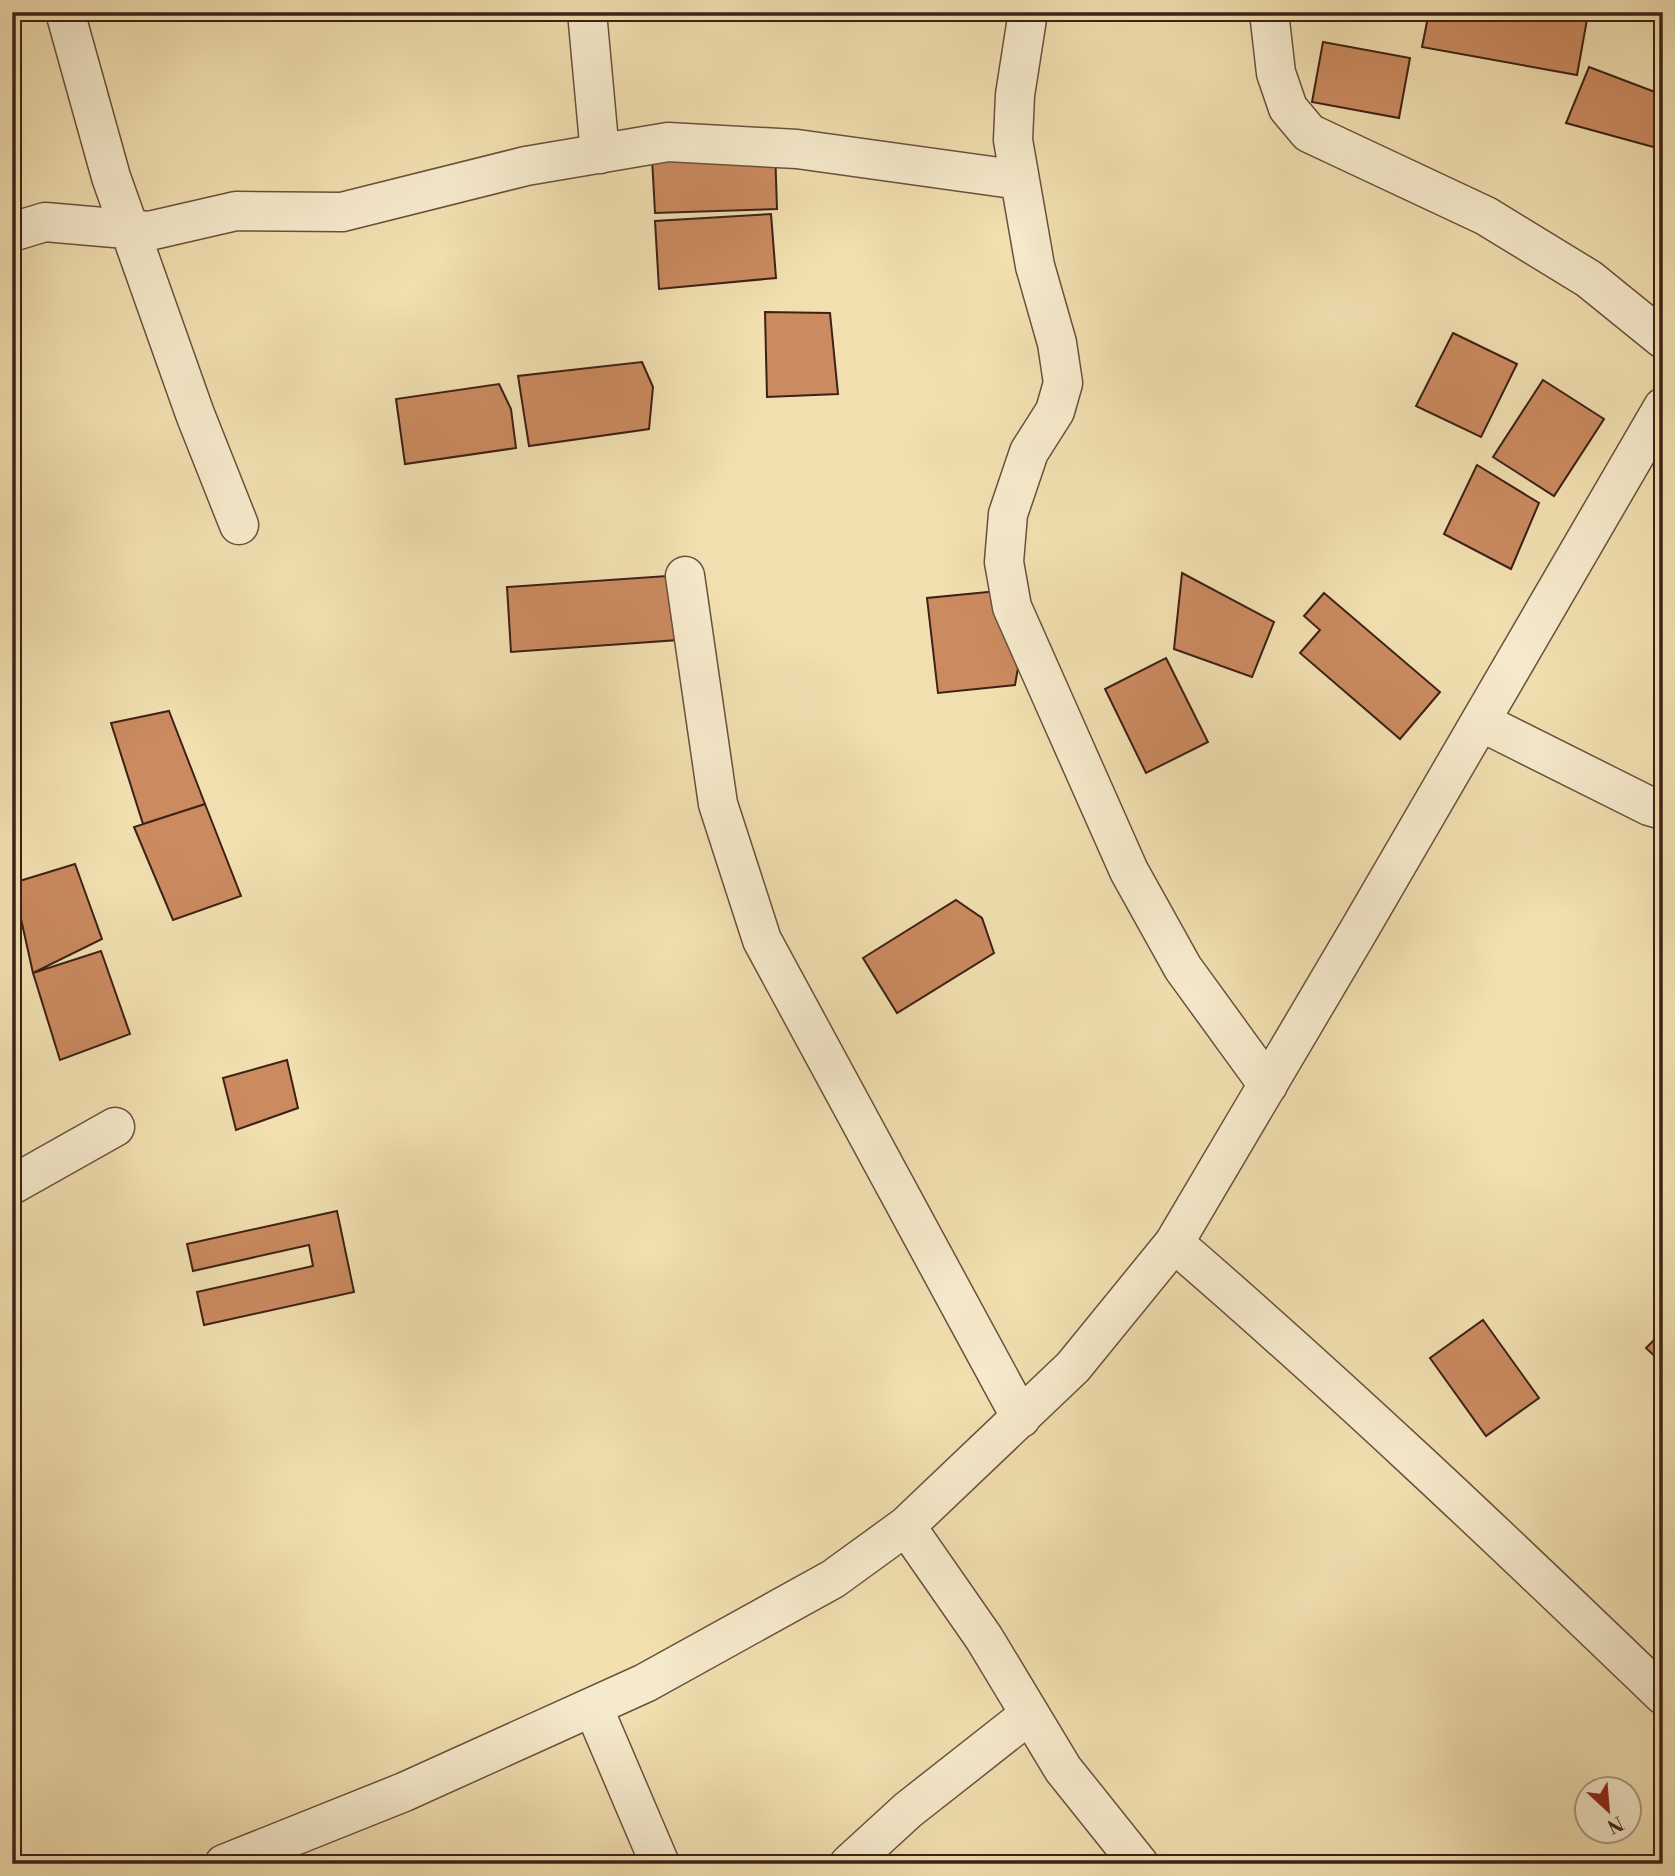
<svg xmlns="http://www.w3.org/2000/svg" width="1675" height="1876" font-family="'Libre Bodoni',serif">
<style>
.building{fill:#cb8a60;stroke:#3d2116;stroke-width:2}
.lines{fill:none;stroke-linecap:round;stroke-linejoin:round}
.minor-casing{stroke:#6a503c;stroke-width:41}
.minor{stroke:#f6eacc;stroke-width:38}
</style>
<rect width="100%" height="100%" fill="#f1dfb0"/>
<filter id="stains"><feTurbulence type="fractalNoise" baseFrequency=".00286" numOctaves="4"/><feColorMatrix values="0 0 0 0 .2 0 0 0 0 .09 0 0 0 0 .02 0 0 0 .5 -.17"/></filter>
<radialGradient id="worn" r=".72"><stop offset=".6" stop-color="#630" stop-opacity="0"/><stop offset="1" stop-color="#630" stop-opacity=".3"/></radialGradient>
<path class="building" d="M1429 12 1588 14 1577 75 1422 47Z
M1323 42 1410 58 1399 118 1312 102Z
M1589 67 1663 95V126L1657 148 1566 123Z
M775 148 777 209 655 213 652 158Z
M771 214 776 278 659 289 655 221Z
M765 312 830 313 838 394 767 397Z
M1453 333 1517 364 1481 437 1416 406Z
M642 362 653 387 649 429 529 446 518 376Z
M1543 380 1604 419 1554 496 1493 457Z
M499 384 511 409 516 448 405 464 396 399Z
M1477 465 1539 503 1511 569 1444 534Z
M1182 573 1274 622 1252 677 1174 649Z
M667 576 678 640 511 652 507 587Z
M998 591 1024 634 1015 685 938 693 927 598Z
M1324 593 1440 692 1400 739 1300 653 1320 630 1304 616Z
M1166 658 1208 742 1146 773 1105 689Z
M169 711 205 804 143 824 111 723Z
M205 804 241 896 173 920 134 827Z
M75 864 102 939 33 973 13 883Z
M956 900 982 918 994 953 897 1013 863 958Z
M101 951 130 1034 60 1060 33 973Z
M287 1060 298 1108 236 1130 223 1078Z
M337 1211 354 1292 204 1325 197 1292 313 1266 309 1245 193 1271 187 1244Z
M1483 1320 1539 1398 1486 1436 1430 1358Z
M1663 1331V1364L1646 1348Z"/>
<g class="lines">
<defs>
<path id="minor" d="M65 12 111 177 195 414 239 525
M587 12 600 154
M1028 12 1015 95 1013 140 1035 266 1057 343 1063 383 1055 411 1029 452 1008 514 1004 562 1012 607 1129 871 1183 968 1268 1085
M1269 12 1276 73 1288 108 1309 133 1486 216 1589 279 1663 339
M12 232 45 222 149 231 236 211 342 212 526 166 668 142 797 149 1020 180
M685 576 718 804 762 940 1021 1418
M1481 722 1649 806 1663 810
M12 1185 115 1127
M1174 1243C1342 1388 1503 1541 1663 1695
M906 1526 984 1638 1063 1769 1139 1864
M593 1707 660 1864
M224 1864 404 1792 645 1683 833 1579 906 1526 1073 1367 1174 1243 1359 930 1663 407
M849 1864 908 1810 1030 1714"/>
</defs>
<use href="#minor" class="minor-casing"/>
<use href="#minor" class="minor"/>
</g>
<rect width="1675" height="1876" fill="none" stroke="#f1dfb0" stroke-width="42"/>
<rect x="14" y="14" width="1647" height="1848" fill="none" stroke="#3d2116" stroke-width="3.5"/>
<rect x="21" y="21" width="1633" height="1834" fill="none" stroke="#3d2116" stroke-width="2"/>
<g transform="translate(1608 1810) rotate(154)"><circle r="33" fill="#f6eacc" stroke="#ac9a83" stroke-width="2"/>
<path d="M0-5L12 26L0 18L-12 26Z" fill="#8f2418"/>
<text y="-10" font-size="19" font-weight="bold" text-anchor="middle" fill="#3d2116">N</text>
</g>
<rect width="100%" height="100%" filter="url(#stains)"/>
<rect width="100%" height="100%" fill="url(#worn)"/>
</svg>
